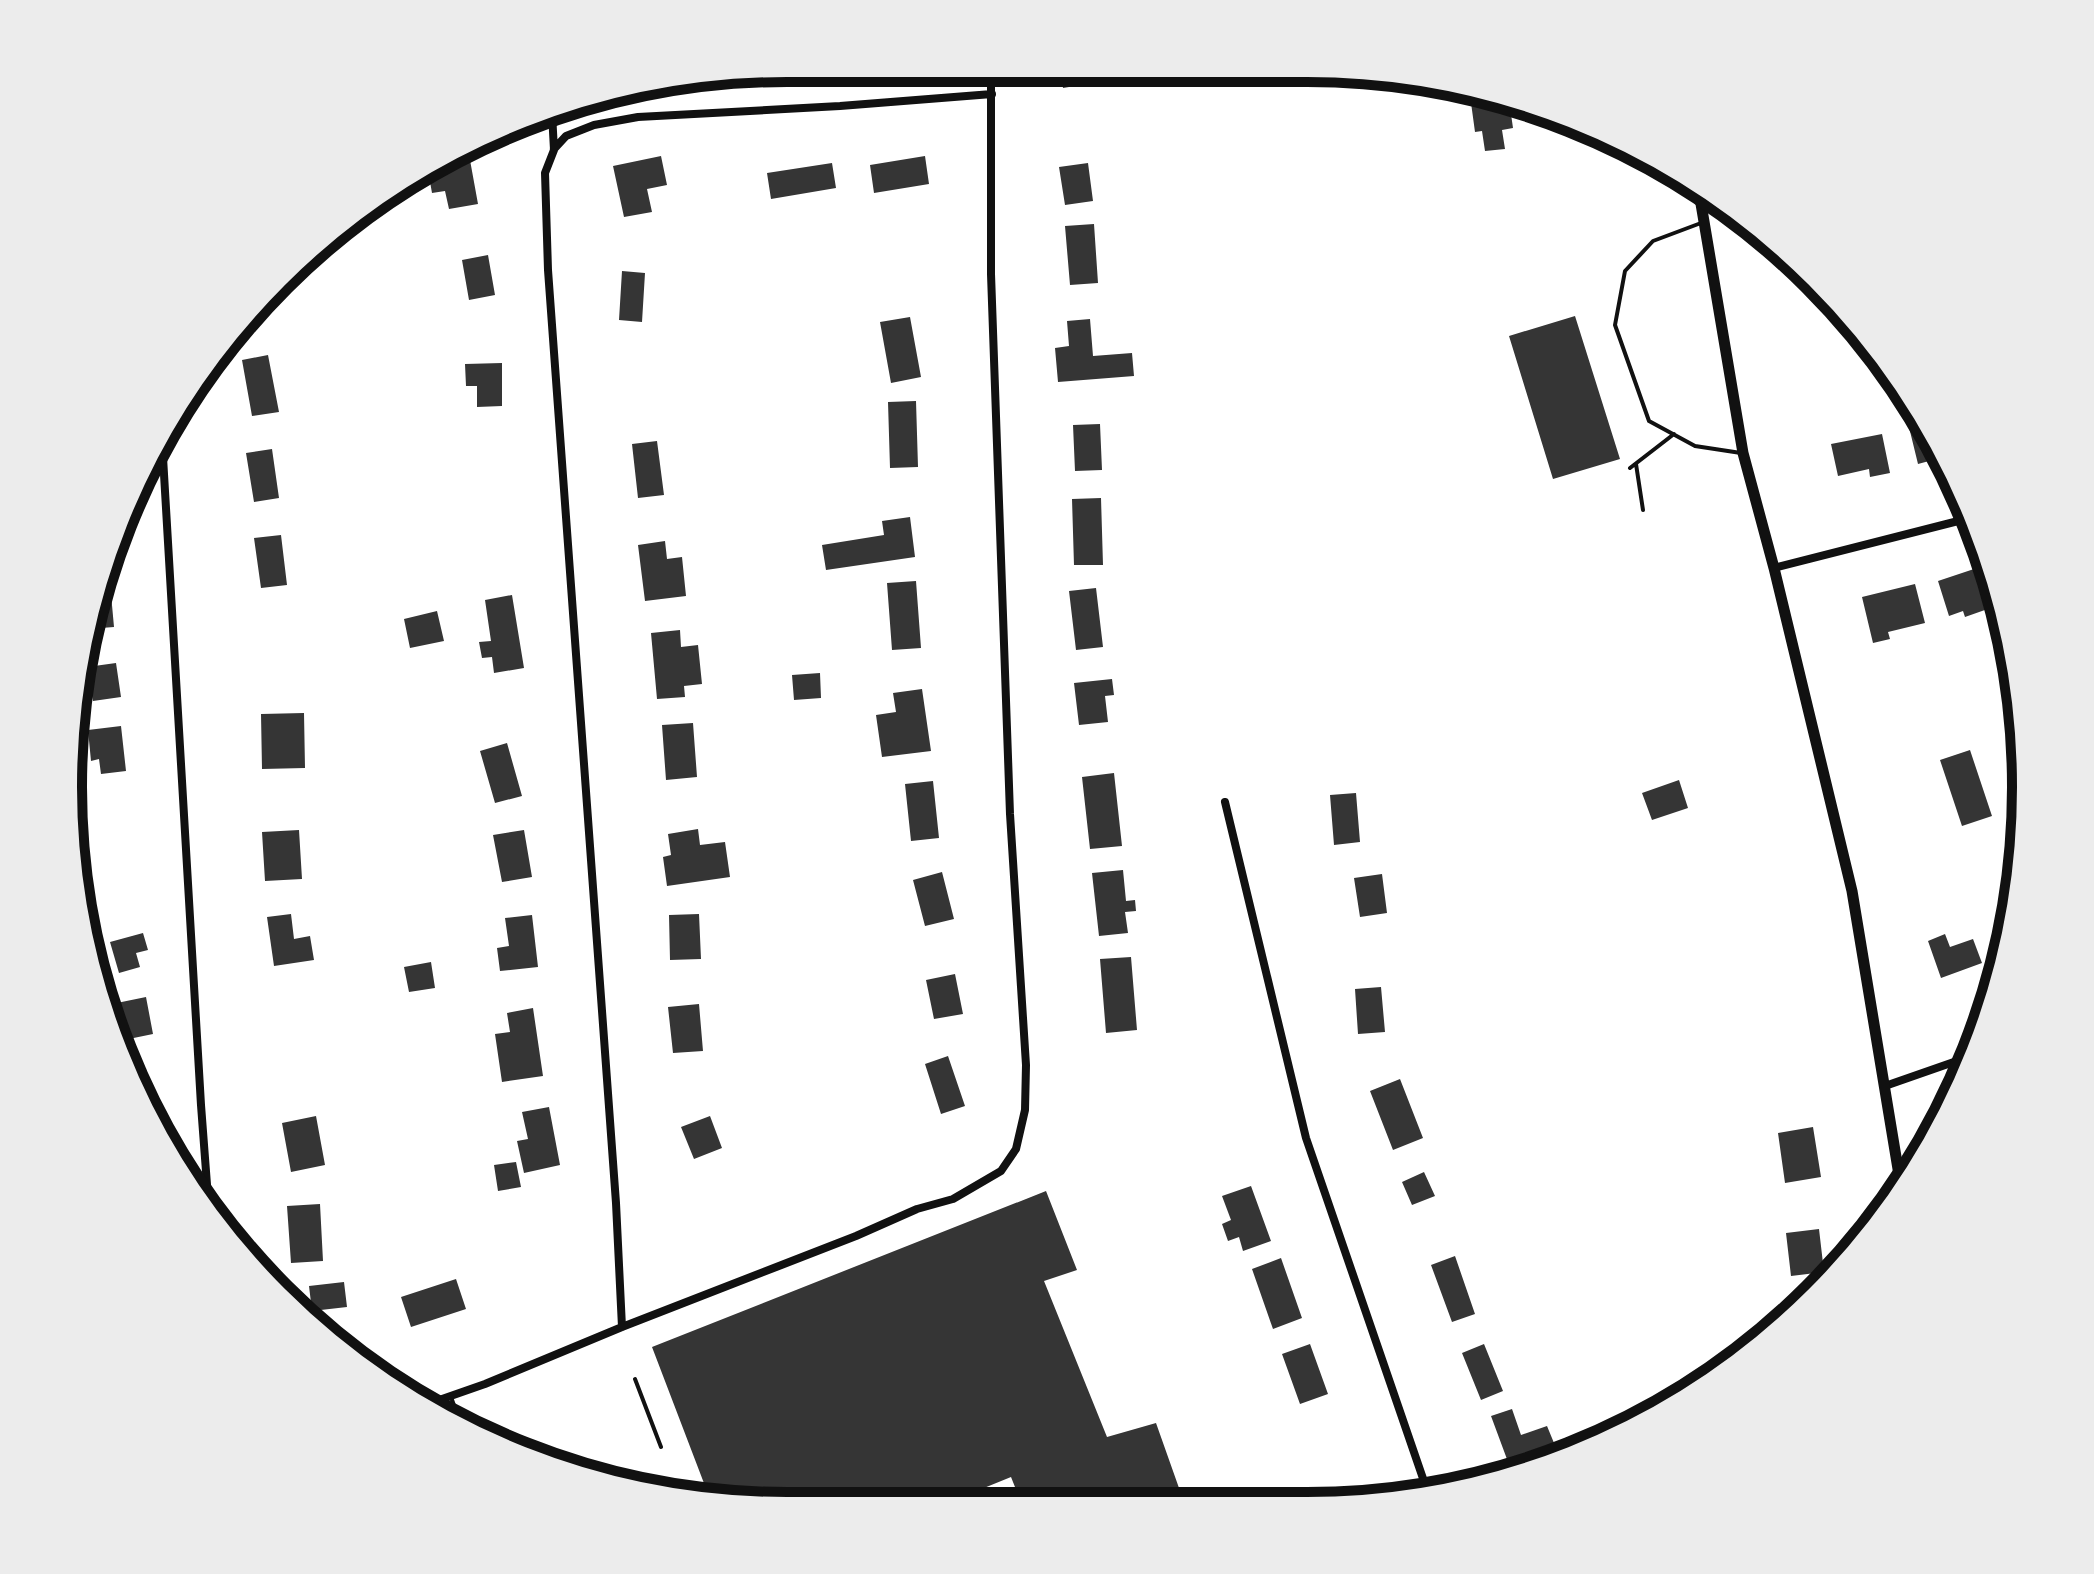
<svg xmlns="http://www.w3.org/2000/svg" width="2094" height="1574" font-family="'Roboto Condensed',sans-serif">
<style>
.building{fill:#353535}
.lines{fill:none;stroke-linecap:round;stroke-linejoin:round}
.service{stroke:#111;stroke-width:4}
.minor{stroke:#111;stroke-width:8}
.tertiary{stroke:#111;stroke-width:11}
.rim{fill:none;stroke:#111;stroke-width:10}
</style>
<rect width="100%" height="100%" fill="#fff"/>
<path class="building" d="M1060 69H1090L1093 83 1063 88Z
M1469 88 1493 92 1509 100 1513 128 1502 130 1505 149 1485 151 1482 131 1475 132Z
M661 156 667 185 647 189 652 212 624 217 613 166Z
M925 156 929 184 874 193 870 165Z
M470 160 478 204 449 209 445 191 432 193 429 176 443 173 441 165Z
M832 163 836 188 771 199 767 173Z
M1088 163 1093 201 1065 205 1059 167Z
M1094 224 1098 283 1070 285 1065 226Z
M488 255 495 295 469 300 462 260Z
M622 271 645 273 642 322 619 320Z
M264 298 266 308 249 311 258 304Z
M1575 316 1620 459 1553 479 1509 336Z
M910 317 921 377 891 383 880 322Z
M1090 319 1093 356 1132 353 1134 376 1058 382 1055 348 1069 346 1067 321Z
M268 355 279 412 252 416 242 360Z
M502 363V406L477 407V386H466L465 364Z
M916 401 918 467 890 468 888 402Z
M1921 419 1944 457 1918 464 1908 423Z
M1100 424 1102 470 1075 471 1073 425Z
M1882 434 1890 473 1870 477 1869 469 1838 476 1831 444Z
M657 441 664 495 638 498 632 444Z
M272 449 279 498 254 502 246 453Z
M1101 498 1103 565H1074L1072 499Z
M910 517 915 557 826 570 822 545 884 535 882 521Z
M281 535 287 585 261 588 254 538Z
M665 541 667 559 682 557 686 596 645 601 638 545Z
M1986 565 1999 605 1965 617 1963 611 1949 616 1938 581Z
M916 581 921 648 892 650 887 583Z
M1915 584 1925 623 1888 632 1890 639 1873 643 1862 597Z
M1096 588 1103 647 1076 650 1069 591Z
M111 594 114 627 88 629 99 595Z
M512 595 524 668 494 673 492 657 482 658 479 642 491 641 485 600Z
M437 611 444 641 410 648 404 619Z
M680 630 681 647 698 645 702 684 684 686 685 697 657 699 651 633Z
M116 663 121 697 93 701 87 667Z
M820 673 821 698 794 700 792 675Z
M1112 679 1114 695 1105 696 1108 722 1079 725 1074 683Z
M922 689 931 751 882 757 876 715 896 712 893 693Z
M304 713 305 768 262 769 261 714Z
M693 723 697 777 666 780 662 725Z
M121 726 126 771 101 774 99 759 91 761 88 730Z
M507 743 522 796 495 803 480 751Z
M1970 750 1992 816 1962 826 1940 760Z
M1114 773 1122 846 1090 849 1082 777Z
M1679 780 1688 808 1652 820 1642 793Z
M933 781 939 838 911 841 905 784Z
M1356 793 1360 842 1334 845 1330 795Z
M698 829 700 845 725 842 730 877 667 886 663 857 671 855 668 834Z
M299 830 302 879 265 881 262 832Z
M524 830 532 877 502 882 493 835Z
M81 837 83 854 74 856 70 838Z
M1123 870 1126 901 1135 900 1136 911 1125 912 1128 933 1099 936 1092 873Z
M942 872 954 919 925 926 913 880Z
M1382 874 1387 913 1360 917 1354 878Z
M291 914 294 939 310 936 314 960 274 966 267 917Z
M699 914 701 959 670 960 669 915Z
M532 915 538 967 500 971 497 948 509 946 505 918Z
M143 933 148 950 136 953 140 967 119 973 110 942Z
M1945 934 1950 947 1973 939 1982 963 1941 978 1928 941Z
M1131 957 1137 1030 1106 1033 1100 959Z
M431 962 435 988 409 992 404 967Z
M955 974 963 1014 934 1019 926 980Z
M1381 987 1385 1032 1358 1034 1355 989Z
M146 997 153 1034 119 1041 112 1029 107 1005Z
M699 1004 703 1051 673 1053 668 1007Z
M533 1008 543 1076 502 1082 495 1034 510 1032 507 1013Z
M948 1056 965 1106 941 1114 925 1064Z
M146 1068 148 1097 133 1069Z
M1400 1079 1423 1138 1393 1150 1370 1091Z
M549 1107 560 1165 524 1173 517 1141 528 1139 522 1112Z
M316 1116 325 1165 291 1172 282 1123Z
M710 1116 722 1148 694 1159 681 1127Z
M1813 1127 1821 1177 1785 1183 1778 1133Z
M516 1162 521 1187 498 1191 494 1165Z
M1424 1172 1435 1196 1412 1205 1402 1182Z
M1251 1186 1271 1241 1243 1251 1239 1237 1228 1241 1222 1224 1231 1220 1222 1196Z
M1046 1191 1077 1270 1044 1281 1107 1437 1156 1423 1179 1488 1146 1502H1050L1049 1500 1044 1502H1021L1011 1477 947 1503 753 1504 750 1496 733 1503 710 1499 652 1347Z
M320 1204 323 1261 291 1263 287 1206Z
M1819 1229 1824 1272 1791 1276 1786 1233Z
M1455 1256 1475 1314 1452 1322 1431 1265Z
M1281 1258 1302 1318 1273 1329 1252 1269Z
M456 1279 466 1309 411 1327 401 1297Z
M344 1282 347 1307 312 1311 309 1286Z
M1310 1344 1328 1394 1300 1404 1282 1354Z
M1484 1344 1503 1391 1481 1400 1462 1353Z
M1512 1409 1521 1435 1547 1426 1554 1443 1525 1453 1529 1465 1511 1470 1491 1416Z"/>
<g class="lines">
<path class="service" d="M1701 223 1653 241 1625 271 1615 325 1649 421 1695 446 1741 453
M1636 464 1643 510
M1630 468 1674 434
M635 1379 661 1447
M451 1397 461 1425"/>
<path class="minor" d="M552 113 554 150 545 173 548 270 616 1203 622 1327
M554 149 566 136 594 125 638 117 840 106 992 94
M162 440 201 1105 209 1211
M1774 568 1970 518
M1225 802 1306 1138 1428 1493
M1885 1086 1971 1056
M422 1406 485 1384 622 1327 856 1236 917 1209 953 1199 1001 1171 1016 1149 1025 1110 1026 1065 1010 814 991 274V69"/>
<path class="tertiary" d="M1698 186 1743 453 1774 568 1852 891 1901 1187"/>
</g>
<path d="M0 0H2094V1574H0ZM787 82H1307A705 705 0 0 1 2012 787V787A705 705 0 0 1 1307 1492H787A705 705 0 0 1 82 787V787A705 705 0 0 1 787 82Z" fill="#ececec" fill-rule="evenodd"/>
<path class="rim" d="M787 82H1307A705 705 0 0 1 2012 787V787A705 705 0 0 1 1307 1492H787A705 705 0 0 1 82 787V787A705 705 0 0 1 787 82Z"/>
</svg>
